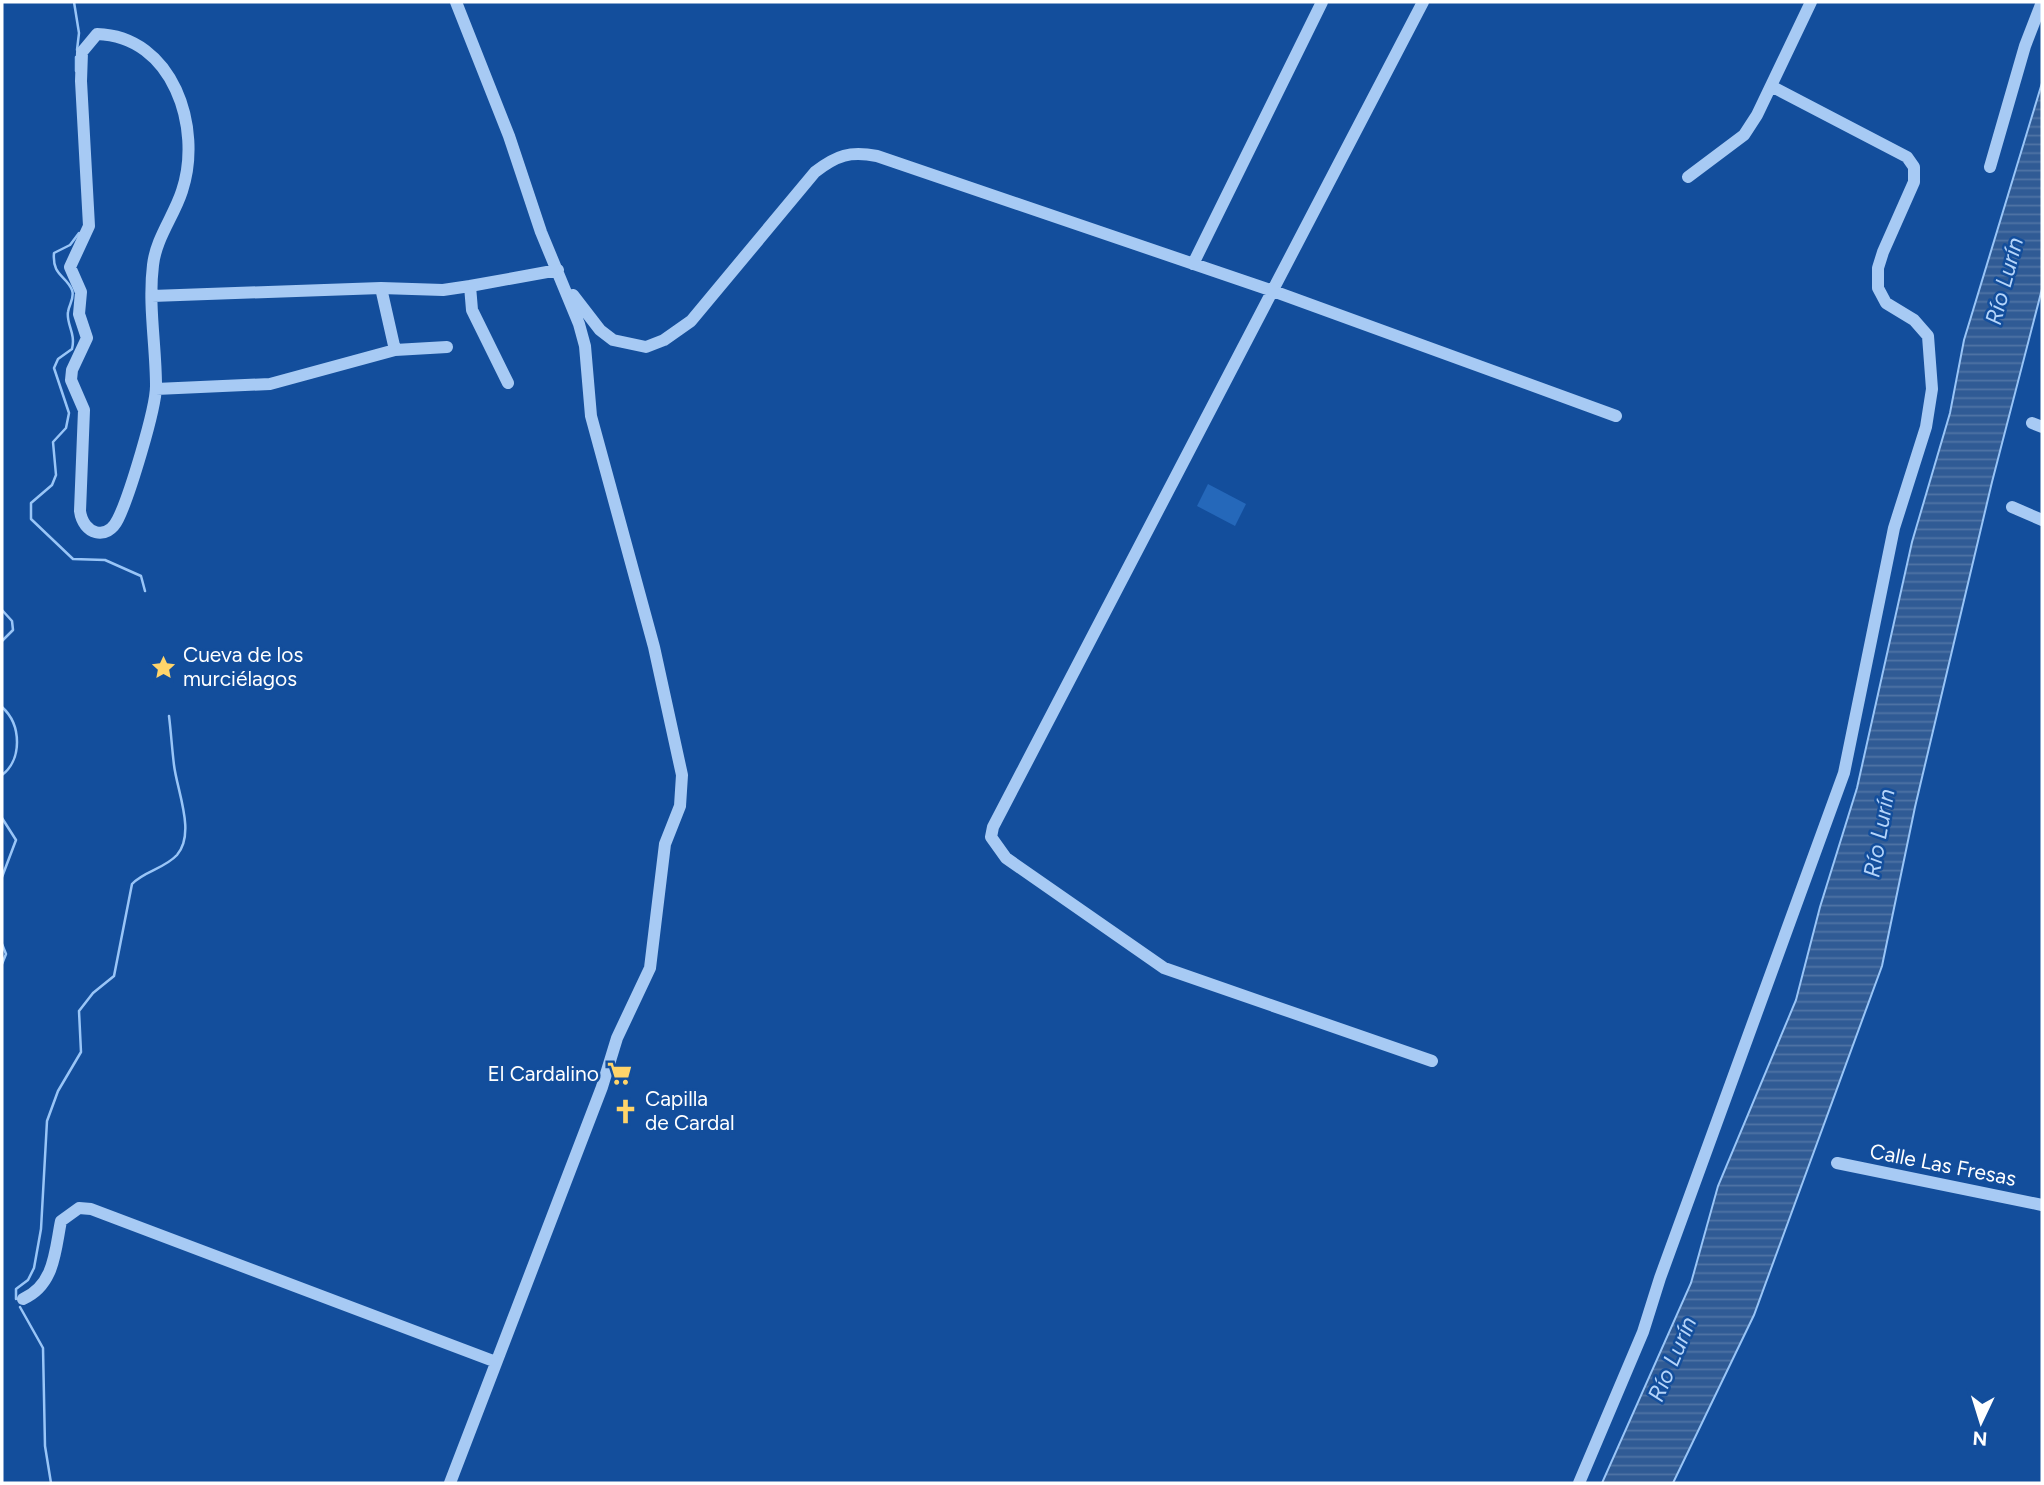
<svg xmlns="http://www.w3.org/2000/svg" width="2044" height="1485" font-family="Figtree,sans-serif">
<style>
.green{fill:#2568ba}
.water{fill:url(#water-rules);stroke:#99c5f7;stroke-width:2}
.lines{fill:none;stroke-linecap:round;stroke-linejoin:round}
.stream{stroke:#99c5f7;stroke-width:2.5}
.minor{stroke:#a7caf4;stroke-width:12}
.labels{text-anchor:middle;stroke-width:5;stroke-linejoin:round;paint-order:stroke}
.poi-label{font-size:21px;fill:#fff;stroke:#134e9c;text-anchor:start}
.street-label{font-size:21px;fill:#fff;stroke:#134e9c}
.water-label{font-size:23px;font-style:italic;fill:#b4d4fa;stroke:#134e9c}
</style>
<defs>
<pattern id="water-rules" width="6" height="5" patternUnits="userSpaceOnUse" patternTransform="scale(1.75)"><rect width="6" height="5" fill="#305b95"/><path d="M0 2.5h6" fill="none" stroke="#4f74a5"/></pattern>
</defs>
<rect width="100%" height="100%" fill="#134e9c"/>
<path class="green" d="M1208 484 1246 504 1235 526 1197 506Z"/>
<path class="water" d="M2042 83V289L1992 482 1915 807 1882 966 1754 1315 1673 1483H1602L1691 1283 1718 1186 1796 1000 1820 907 1857 788 1912 542 1950 413 1964 340Z"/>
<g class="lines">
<path class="stream" d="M74 2 79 33 77 50
M76 71V57
M79 233 70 245 54 253C52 276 66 275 72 290 75 298 69 304 68 312 66 324 76 333 72 349L58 359 54 368 69 413 66 428 53 442 56 475 52 485 31 503V519L73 559 105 560 141 576 145 591
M2 610 12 621 13 630 2 641
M2 707C22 725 22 760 2 775
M2 818 16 840 2 877
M2 944 6 954 2 964
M16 1299V1289L28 1280 34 1268 41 1229 47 1121 58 1091 81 1052 79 1011 93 993 114 976 132 884C144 871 164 869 177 855 196 833 177 791 174 765 172 749 171 732 169 716
M20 1307 43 1348 45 1446 51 1483"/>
<path class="minor" d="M1423 2 993 827 991 837 1006 858 1164 968 1432 1061
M97 34C173 36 203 128 182 191 174 216 156 238 153 265 148 305 156 346 156 386 156 409 129 497 118 519 107 542 83 534 80 511L84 410 71 380 72 370 87 338 79 314 81 292 70 267 89 226 81 81 82 52Z
M1990 167 2025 46 2042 2
M1688 177 1744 135 1757 115 1811 2
M1193 264 1322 2
M470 286 558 270
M381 288 395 350
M573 295 600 330 613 340 646 347 664 340 691 321 815 172C837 155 850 151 877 156L1273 291 1616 416
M152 296 381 288 443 290 470 286 472 310 508 383
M156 389 270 384 395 350 447 347
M2032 423 2042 427
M2012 507 2042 520
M1837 1163 2042 1205
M23 1299C55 1285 55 1250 61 1221L79 1208 91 1209 496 1362
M450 1483 602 1087 617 1038 650 968 665 844 680 806 682 775 654 647 591 416 585 346 579 324 541 232 509 136 456 2
M1579 1483 1643 1332 1660 1278 1844 773 1894 528 1926 427 1932 389 1928 336 1914 320 1886 303 1878 288V268L1883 252 1914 182V167L1907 157 1771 86"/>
</g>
<defs>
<symbol id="sight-bare" viewBox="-9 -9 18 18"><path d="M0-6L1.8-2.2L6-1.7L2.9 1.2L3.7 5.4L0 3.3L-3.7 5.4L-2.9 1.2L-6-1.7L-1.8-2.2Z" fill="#ffd46a" stroke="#134e9c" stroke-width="2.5" paint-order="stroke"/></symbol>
<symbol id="supermarket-bare" viewBox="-9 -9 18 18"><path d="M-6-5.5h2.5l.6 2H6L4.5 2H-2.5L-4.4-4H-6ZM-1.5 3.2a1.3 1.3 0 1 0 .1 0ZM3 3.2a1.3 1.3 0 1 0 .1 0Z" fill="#ffd46a" stroke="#134e9c" stroke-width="2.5" paint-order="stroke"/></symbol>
<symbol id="church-bare" viewBox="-9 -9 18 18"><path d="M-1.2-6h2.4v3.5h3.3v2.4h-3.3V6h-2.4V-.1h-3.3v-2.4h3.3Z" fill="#ffd46a" stroke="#134e9c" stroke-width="2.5" paint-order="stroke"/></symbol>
</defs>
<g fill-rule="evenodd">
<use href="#sight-bare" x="146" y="650" width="35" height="35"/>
<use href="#supermarket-bare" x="602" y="1056" width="35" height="35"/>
<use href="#church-bare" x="608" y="1094" width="35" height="35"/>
</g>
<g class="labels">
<g class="poi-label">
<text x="183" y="662">Cueva de los<tspan x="183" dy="24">murciélagos</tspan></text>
<text x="599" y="1081" text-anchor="end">El Cardalino</text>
<text x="645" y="1106">Capilla<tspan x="645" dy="24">de Cardal</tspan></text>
</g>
<g class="street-label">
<text transform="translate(1943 1165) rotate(11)" y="7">Calle Las Fresas</text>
</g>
<g class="water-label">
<text transform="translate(2004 281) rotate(-75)" y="8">Río Lurín</text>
<text transform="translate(1879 833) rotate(-80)" y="8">Río Lurín</text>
<text transform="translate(1672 1359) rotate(-67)" y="8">Río Lurín</text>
</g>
</g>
<rect width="2044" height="1485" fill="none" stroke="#ffffff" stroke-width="7"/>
<g transform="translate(1981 1422) rotate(184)" stroke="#134e9c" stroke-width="5" paint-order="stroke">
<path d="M0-5L12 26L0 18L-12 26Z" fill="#ffffff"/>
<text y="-10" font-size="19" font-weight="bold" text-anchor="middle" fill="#ffffff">N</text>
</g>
</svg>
